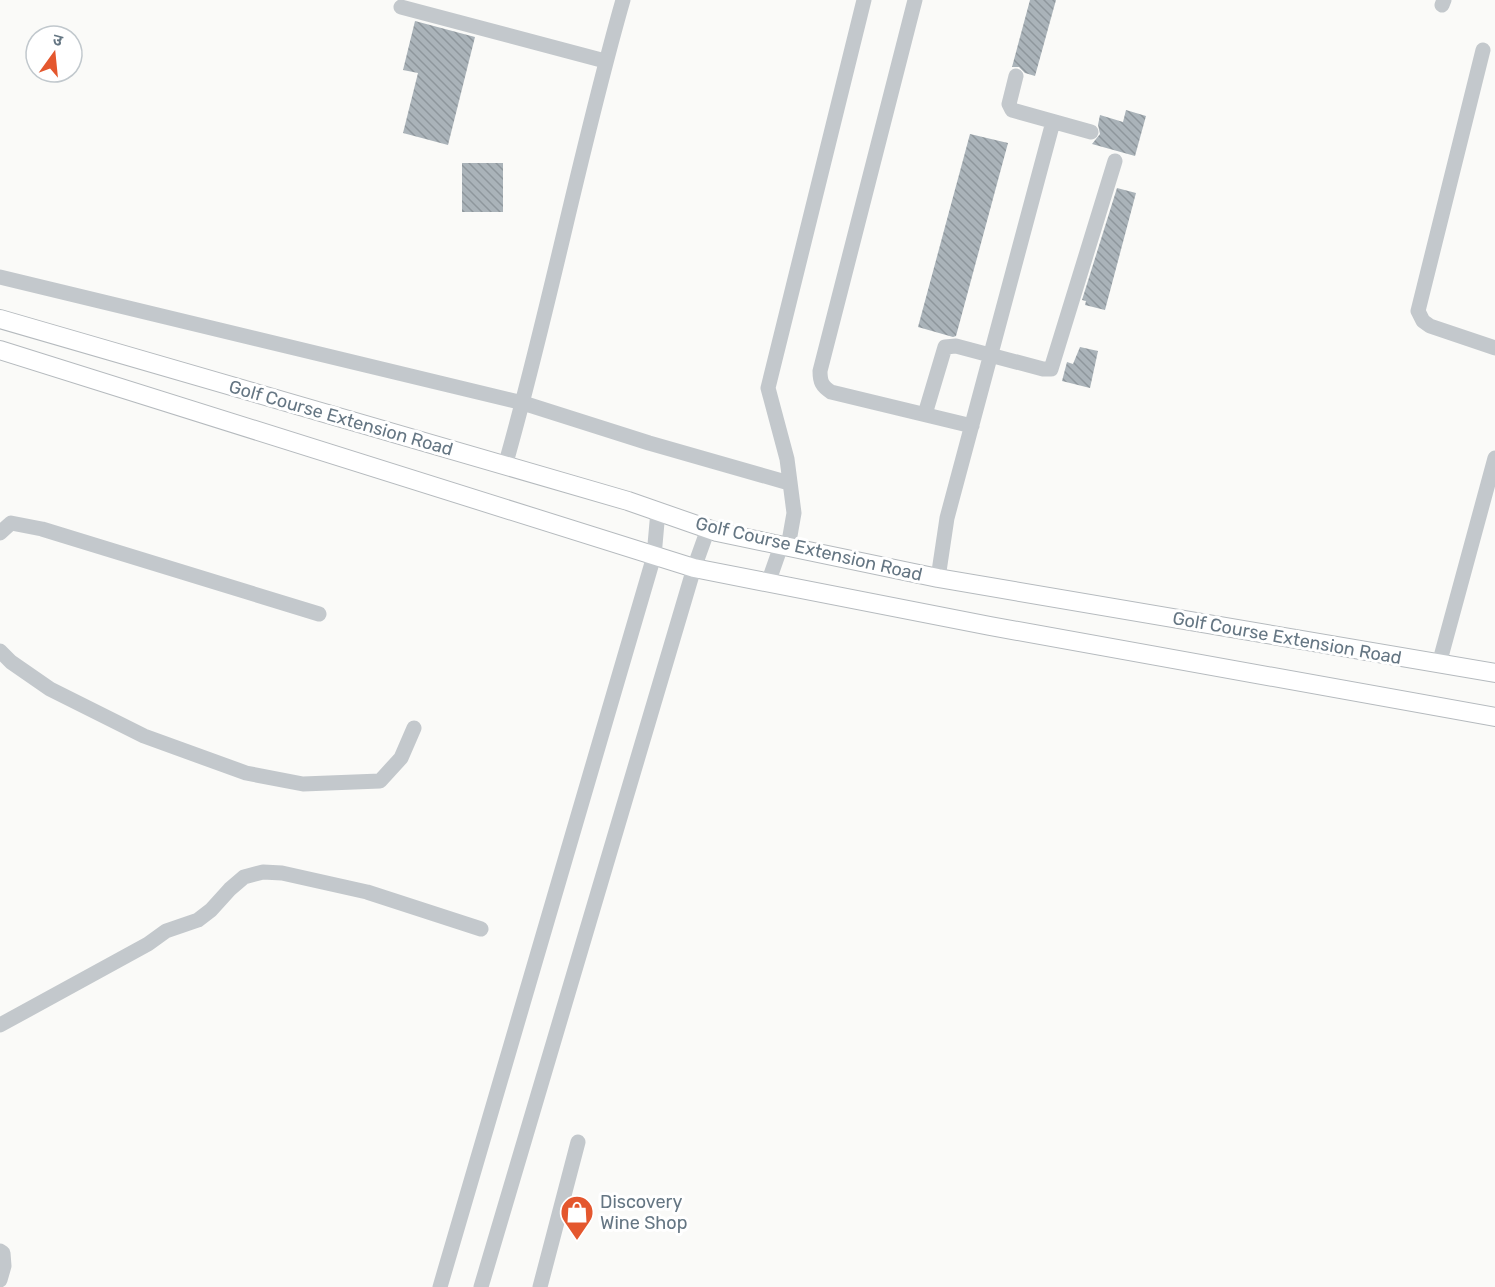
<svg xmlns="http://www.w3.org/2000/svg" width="1495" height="1287" font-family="Rubik,'Noto Sans Devanagari',sans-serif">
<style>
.building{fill:url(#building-back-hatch)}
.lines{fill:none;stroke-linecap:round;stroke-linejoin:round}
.major-casing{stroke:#b5babe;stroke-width:20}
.minor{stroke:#c3c8cc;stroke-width:15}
.major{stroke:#fff;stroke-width:18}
.labels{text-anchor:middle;stroke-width:6;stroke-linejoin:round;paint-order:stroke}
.street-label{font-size:18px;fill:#657683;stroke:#fff}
.poi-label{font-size:18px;fill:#657683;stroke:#fff;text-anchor:start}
</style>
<defs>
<pattern id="building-back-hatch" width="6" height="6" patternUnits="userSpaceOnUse" patternTransform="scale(1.5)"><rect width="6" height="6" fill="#aab3b9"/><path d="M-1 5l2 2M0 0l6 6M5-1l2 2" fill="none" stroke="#8e969c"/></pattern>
</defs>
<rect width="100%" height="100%" fill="#fafaf8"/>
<path class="building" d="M1030 0H1056L1035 76 1025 73 1019 67H1012Z
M415 21 475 37 448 145 403 133 418 73 403 70Z
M1126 110 1146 116 1135 156 1092 144 1100 134 1098 125 1100 115 1123 122Z
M970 134 1008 143 956 336 953 337 918 327Z
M462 163H503V212H462Z
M1117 188 1136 193 1105 310 1085 305 1086 301 1082 300Z
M1080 347 1098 351 1090 388 1062 381 1067 362 1073 364Z"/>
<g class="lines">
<defs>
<path id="major" d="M0 319 628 501 717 532 938 578 1495 673
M0 350 694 568 990 626 1495 717"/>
</defs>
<use href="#major" class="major-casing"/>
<path class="minor" d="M915 0 820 371C820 382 822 386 831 392L972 426
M1442 5 1444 0
M401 7 605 61
M1483 50 1418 311 1423 321 1430 326 1495 348
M1016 76 1009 104 1012 110 1091 132
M0 277 523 403 649 443 789 483
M925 414 945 347 956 346 1043 369H1051L1115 161
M505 466C549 312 579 154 623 0
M0 533 11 523 42 529 319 614
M788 547 794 513 787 459 768 388 864 0
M938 578 947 518 1053 122
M768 583 781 546
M0 651 11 662 50 689 144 736 246 773 303 784 380 781 401 758 414 728
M1439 664 1495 458
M0 1025 148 944 166 931 198 920 211 910 230 889 244 877 263 872 282 873 367 892 481 929
M0 1251 3 1253 4 1266 0 1280
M440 1287 654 556 658 511
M481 1287 694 568 708 529
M540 1287 578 1142"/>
<use href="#major" class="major"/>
</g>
<defs>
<symbol id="shop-pin" viewBox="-11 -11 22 30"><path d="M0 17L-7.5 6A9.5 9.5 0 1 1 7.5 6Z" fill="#e4572e" stroke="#fff"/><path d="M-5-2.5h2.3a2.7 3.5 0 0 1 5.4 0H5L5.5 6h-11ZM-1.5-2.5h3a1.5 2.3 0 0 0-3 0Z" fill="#fff"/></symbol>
</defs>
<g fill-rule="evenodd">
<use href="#shop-pin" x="558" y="1193" width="38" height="52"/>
</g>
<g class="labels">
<g class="street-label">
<text transform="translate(341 418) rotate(16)" y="6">Golf Course Extension Road</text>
<text transform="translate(809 549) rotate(13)" y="6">Golf Course Extension Road</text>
<text transform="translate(1287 638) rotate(10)" y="6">Golf Course Extension Road</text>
</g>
<g class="poi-label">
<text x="600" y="1208">Discovery<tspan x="600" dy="21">Wine Shop</tspan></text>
</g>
</g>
<g transform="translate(54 54) rotate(15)"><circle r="28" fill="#ffffff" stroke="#c1c8cd" stroke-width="1.5"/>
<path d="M0-4.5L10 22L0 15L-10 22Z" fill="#e4572e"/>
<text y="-9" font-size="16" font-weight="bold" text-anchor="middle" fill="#657683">उ</text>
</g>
</svg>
